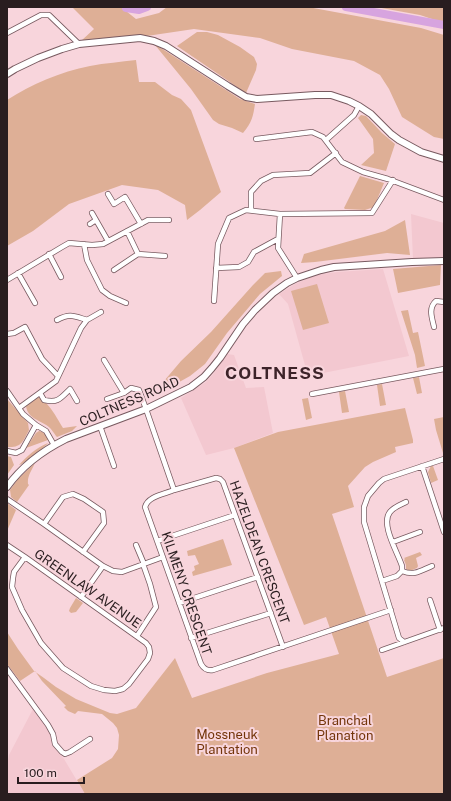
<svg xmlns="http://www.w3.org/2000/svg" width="451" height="801" font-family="'Public Sans',sans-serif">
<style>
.built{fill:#f3c8d0}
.green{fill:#deaf96}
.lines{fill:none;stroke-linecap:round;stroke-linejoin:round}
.river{stroke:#d7a4df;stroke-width:8}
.street-casing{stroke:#785a60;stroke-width:6}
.secondary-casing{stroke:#785a60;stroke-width:8}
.street{stroke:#fff;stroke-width:4.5}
.secondary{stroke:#fff;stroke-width:6}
.labels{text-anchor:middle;stroke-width:4;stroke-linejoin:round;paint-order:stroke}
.street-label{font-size:13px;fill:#291d1f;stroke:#f8d5dc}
.park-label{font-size:13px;fill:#73350a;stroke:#f8d5dc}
.district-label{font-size:17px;font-weight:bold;letter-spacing:1px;fill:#3d2329;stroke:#f8d5dc}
</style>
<rect width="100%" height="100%" fill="#f8d5dc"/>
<path class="built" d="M411 214 444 223V257L413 259Z
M383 269 409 356 308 376 288 304 279 294 295 284 316 275 337 272Z
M227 354 234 355 246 388 264 387 273 433 234 448 206 455 181 398 206 382 214 373Z
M33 709 46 727 50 734 53 746 64 759 85 794H7V766L9 755Z"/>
<path class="green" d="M72 7H121L136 19 159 13 167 7H308L421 28 444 35V139L434 137 402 117 389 89 380 75 354 61 292 49 260 38 194 29 140 37 81 41 94 29Z
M376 7H444V23L420 15Z
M197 32H207L218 35 240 47 254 57 257 64 256 70 246 93 177 46Z
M155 45 164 50 240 99 255 104C253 117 252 122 243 133L232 128 219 124 213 120 191 89Z
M136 60 139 82H155L172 95 181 99 191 110 221 192 200 210 187 220 185 205 158 190 122 185 69 204 33 231 7 246V100C32 84 60 72 90 66 105 63 121 62 136 60Z
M361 115 366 116 382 133 395 144 386 171 361 165 374 153 373 139 358 118Z
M360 176 384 183 374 207 365 210 345 209 344 208Z
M405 220 410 255 387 253 315 262 301 263 304 254 385 231Z
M441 265 440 285 398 293 393 269Z
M281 271 282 276 260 294 227 333 205 364 190 376 174 385 158 392 164 381 181 361 211 332 253 285 265 273Z
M317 284 329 323 303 330 291 291Z
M408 310 413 333 418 332 425 366 417 368 415 355 401 311Z
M419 377 422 393 417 394 413 378Z
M382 384 386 405 380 406 377 385Z
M345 391 349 412 342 413 339 392Z
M38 397C48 401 57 418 63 428L77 426 72 431 57 437 56 436C54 433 52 430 50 428 42 420 28 420 26 406Z
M308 398 312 418 306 420 302 399Z
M7 399 28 423 29 430C23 441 22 448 7 447Z
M405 408 413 440V443L395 447 396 452 373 462 365 467 348 486 354 507 332 514 387 677 444 658V794H85L77 780 112 758 118 749 119 735 117 728 113 723 102 714 78 711 75 714 68 711 64 707 66 706 42 681 35 671 20 681 7 664V632L18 649 34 671 44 678 56 687 76 699 110 713 117 714 136 708 175 658 192 698 267 673 339 654 326 617 304 625 234 448 278 432Z
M444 417V453H443L436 430 434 419Z
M39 431C45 432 46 435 48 440L26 448 36 433Z
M48 443C45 447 24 464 19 465 27 456 36 448 48 443Z
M7 456 11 457 14 465 7 475Z
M35 463C32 470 27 476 28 484L29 485 17 502 11 497 10 490 18 479Z
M431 466H433L438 480 431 483 428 472Z
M7 503 16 510 7 531Z
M223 539 232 565 193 576 192 572 195 570 194 566 199 564 195 555 188 556 187 551Z
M420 552 422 555 416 558 418 566 417 568 410 571 406 569V565L404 560 405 559 404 558Z
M76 598 83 603 76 612 71 613 69 611 70 608Z"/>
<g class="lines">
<path class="river" d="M126 7V8L139 10 147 7
M346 7 444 25"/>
<defs>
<path id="street" d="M7 33 41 15H49L79 44
M256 139 312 132 323 137 342 162 363 172 388 179 444 200
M326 140 354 115 359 106
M108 194 114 204 125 197 141 224
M251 210V192L261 181 273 175 310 173 336 153
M92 213 108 241
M280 214 278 248 297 278
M90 224 96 220
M84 244 87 260 102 290 110 296 126 303
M49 254 61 277
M138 254 165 256
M216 268 239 267 248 262 254 252 278 239
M114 270 138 254 127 231
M18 273 35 303
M7 280 62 247 69 243 92 245 103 244 148 220H169
M214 301 218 244 229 218 246 210 280 214 372 213 393 180
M57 320C70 313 74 316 87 320
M434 327C432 318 428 308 436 301L444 302
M7 334 14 333 25 327 42 359 58 376
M104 360 124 393
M7 391 23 414 36 425 46 431 54 445
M40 393 44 400C58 403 60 399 70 389L77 401
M312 394 444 369
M107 399 124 393 131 388 139 390 146 409 174 490 216 478 220 479 223 482 283 647
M19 408 56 381 81 328 87 320 101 312
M100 426 114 466
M7 451 16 453 22 450 36 425
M422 466 444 532
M174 490C165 494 148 496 145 507L201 664C204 669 207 671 213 670L391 610
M7 499 44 524 103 566 113 571 122 572 163 557
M44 524 63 497 73 494 84 499 103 512 104 523 83 552
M157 541 235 515
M393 542 420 532
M7 545 25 557 146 643 149 647 150 653 148 659 129 684 123 689 115 691 104 690 91 686 63 668 41 643 22 610 12 587 13 578 14 572 25 557
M136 545 144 564
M402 571V566C398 553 380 524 390 512 394 507 400 505 406 502
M382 581 397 576 402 571C415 576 420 571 432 566
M81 597 103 566
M430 600 440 630
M179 603 258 577
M137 636 156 607 150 584 143 564
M191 638 271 613
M404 642 399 638 364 522V507L368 496 379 483 384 479 444 459
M382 650 444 628
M7 669 48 725 53 734 55 744 62 752 65 754 70 752 90 739"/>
<path id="secondary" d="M7 74 15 69 38 58 62 49 79 44 140 38 154 41 166 46 228 86 246 97 257 99 315 95H331L349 101 359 106 371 114 391 134 399 140 421 152 444 159
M7 487C22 466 42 451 66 439L146 409 191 387 204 377 212 368 220 358 243 324 255 310 273 293 287 283 297 278 321 270 334 267 412 262 444 261"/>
</defs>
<use href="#street" class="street-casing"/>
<use href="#secondary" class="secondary-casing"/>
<use href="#street" class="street"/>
<use href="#secondary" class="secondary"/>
</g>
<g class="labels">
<g class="street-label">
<text transform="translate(129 401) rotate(-23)" y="5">COLTNESS ROAD</text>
<text transform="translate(260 552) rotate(70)" y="5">HAZELDEAN CRESCENT</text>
<text transform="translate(88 588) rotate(35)" y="5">GREENLAW AVENUE</text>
<text transform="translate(187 593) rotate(71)" y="5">KILMENY CRESCENT</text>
</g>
<g class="park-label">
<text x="345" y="725">Branchal<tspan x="345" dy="15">Planation</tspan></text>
<text x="227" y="739">Mossneuk<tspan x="227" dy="15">Plantation</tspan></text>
</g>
<g class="district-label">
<text x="275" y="379">COLTNESS</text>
</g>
</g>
<rect width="451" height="801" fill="none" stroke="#291d1f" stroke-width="16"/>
<path d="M18 777v6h66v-6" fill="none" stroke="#291d1f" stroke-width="2"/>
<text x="24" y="777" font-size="12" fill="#291d1f" stroke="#f8d5dc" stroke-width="3" paint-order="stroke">100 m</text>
</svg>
